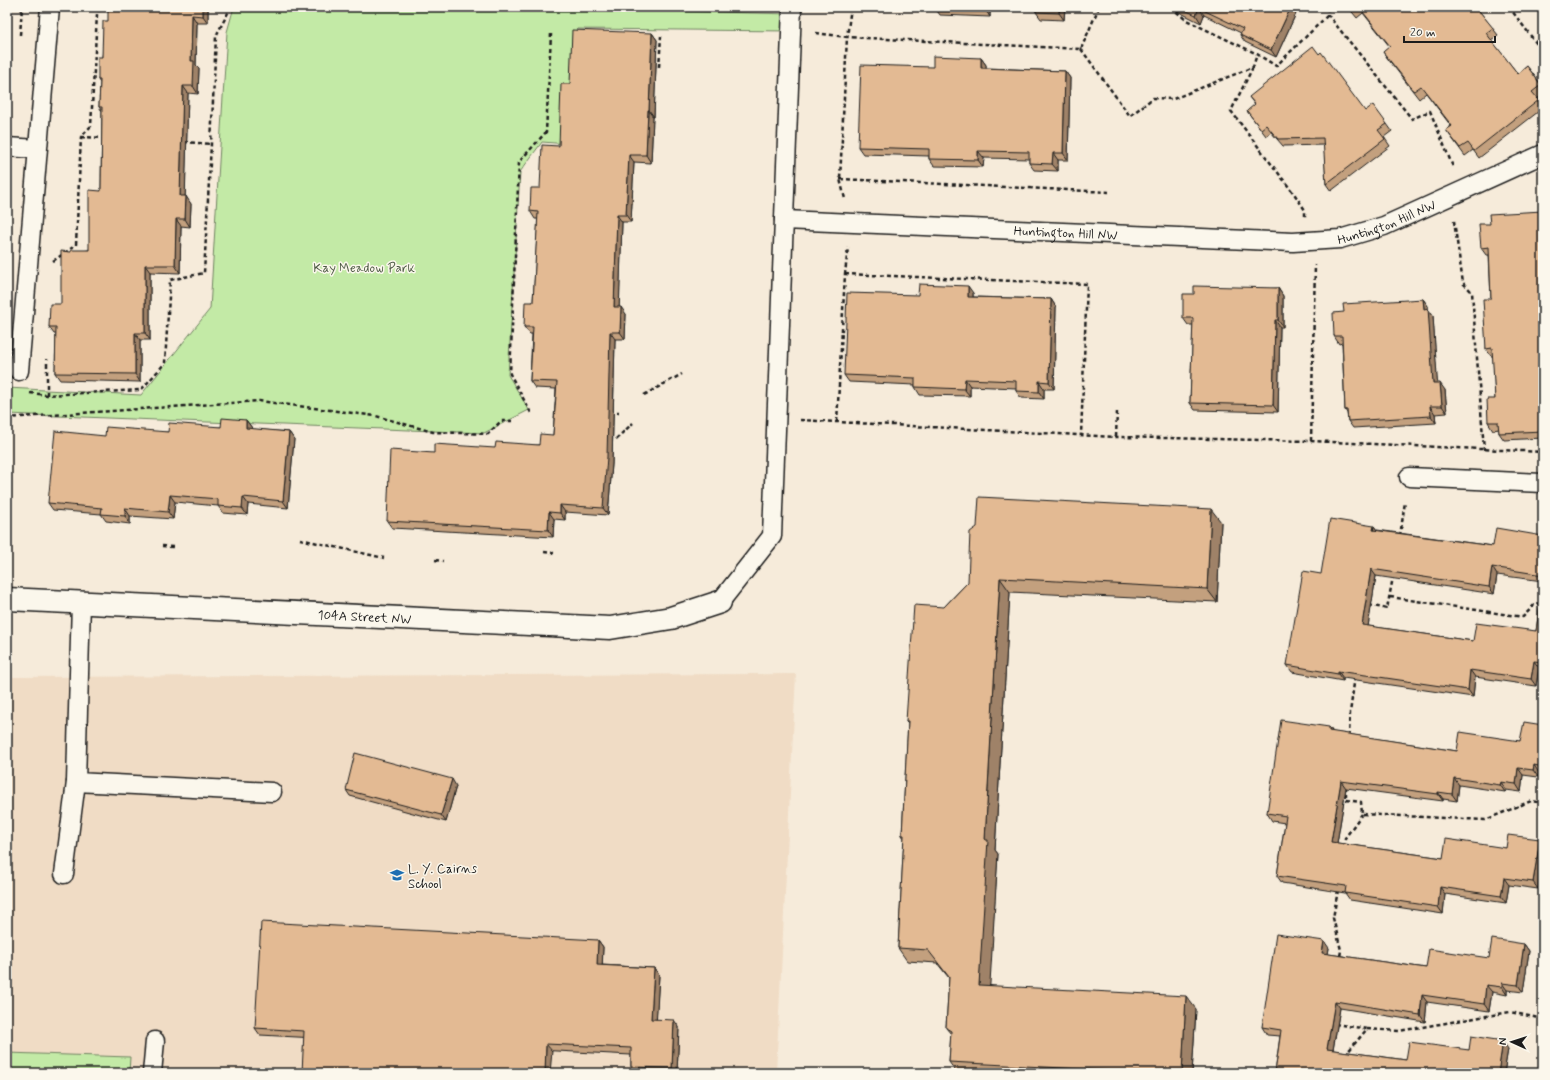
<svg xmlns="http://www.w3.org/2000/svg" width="1550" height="1080" font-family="Mynerve,sans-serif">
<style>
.built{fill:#f0dcc5}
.green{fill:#c3eaa6;stroke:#708361}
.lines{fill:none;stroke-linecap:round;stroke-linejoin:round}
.service-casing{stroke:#1c1c1c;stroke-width:21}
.minor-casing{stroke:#1c1c1c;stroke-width:25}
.path{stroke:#1c1c1c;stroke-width:2.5;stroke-dasharray:4 3;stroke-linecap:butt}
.service{stroke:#fbf7ec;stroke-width:18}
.minor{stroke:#fbf7ec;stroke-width:22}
.wall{fill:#c3a07e;stroke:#1c1c1c}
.shaded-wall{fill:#9f8267;stroke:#1c1c1c}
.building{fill:#e3ba93;stroke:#1c1c1c}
.labels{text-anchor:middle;stroke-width:3;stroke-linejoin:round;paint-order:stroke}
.street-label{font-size:13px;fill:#1c1c1c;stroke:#fbf7ec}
.park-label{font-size:13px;fill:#4e5a45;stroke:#fbf7ec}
.poi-label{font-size:13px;fill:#1c1c1c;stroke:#fbf7ec;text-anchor:start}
</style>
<rect width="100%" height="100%" fill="#f6ebda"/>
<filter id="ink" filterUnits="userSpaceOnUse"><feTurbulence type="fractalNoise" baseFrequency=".025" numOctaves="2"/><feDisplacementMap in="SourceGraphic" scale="8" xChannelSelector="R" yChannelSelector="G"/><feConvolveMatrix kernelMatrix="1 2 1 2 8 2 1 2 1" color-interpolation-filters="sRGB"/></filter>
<g filter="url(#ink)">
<path class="built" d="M796 674 776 1073H7V677Z"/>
<path class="green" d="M234 7H521L792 14 791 31 577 29 567 144 542 142 520 172 508 375 529 410 484 433 7 414V388L141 395 210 309 227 32Z
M7 1053 130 1057 129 1073H7Z"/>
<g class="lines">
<defs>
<g id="service">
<path d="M7 147 37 149"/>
<path id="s1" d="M784 220 1293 242 1340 239 1384 226 1543 154"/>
<path d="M19 371 50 7"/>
<path d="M1409 477 1543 483"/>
<path d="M81 602 76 782 272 792"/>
<path d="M720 602 772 536 792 7"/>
<path d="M64 874 76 782"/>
<path d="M152 1073 155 1041"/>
</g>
<g id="minor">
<path id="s2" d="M7 599 610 628 671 618 720 602"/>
</g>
</defs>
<use href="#service" class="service-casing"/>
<use href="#minor" class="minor-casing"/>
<path class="path" d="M540 7H542
M851 7 847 37 1081 49
M1171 7 1186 20 1257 54 1276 66 1328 15
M1328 7V15L1412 119 1430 111 1453 167
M1509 7 1543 52
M642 8 667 9 669 7
M816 33 847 37 840 179 845 199
M20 35 22 7
M1081 49 1130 116 1153 98 1173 99 1253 67 1257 54
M1081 49 1099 7
M659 67 661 36
M1253 67 1231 111 1295 195 1305 210V217
M81 137 105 138
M184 142 211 144
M840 179 1109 192
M1454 221 1463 283 1472 292 1484 450
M53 261 76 245 81 137 91 126 97 14 100 7
M845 274 1087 284 1081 435
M30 393 47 395 141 390 165 363 170 280 204 273 211 144 216 36 231 7
M47 395V359
M644 395 682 374
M610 412H619
M531 413 510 374 519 162 546 132 551 34
M7 418 259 401 376 416 433 432 488 434 501 421H512
M800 420 1116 437 1311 441 1543 452
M837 422 845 274 848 247
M1116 437 1117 411
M616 439 633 423
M1311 441 1315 265
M1400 536 1405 502
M300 539 384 558
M162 546 173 547
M544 552 554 553
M435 560 443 561
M1390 597 1523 617 1536 603 1543 605
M1369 605 1387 609 1393 577
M1349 737 1350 713 1355 676
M1346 786V800L1361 802 1362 814 1485 820 1531 801 1543 803
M1344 847 1345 838 1362 814
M1338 890 1333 918 1341 950 1340 957
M1335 1024 1367 1029 1346 1054
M1367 1029 1399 1031 1510 1012 1543 1019"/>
<use href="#service" class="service"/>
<use href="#minor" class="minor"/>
</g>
<path class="wall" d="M208 7V23H197L196 65 199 68 198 94 188 93 185 196 191 204 190 227 181 226 180 273 150 272V340H140V382L60 380 55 373 56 334H54L49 327 61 304 71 252 89 250 101 191 102 111 99 107 100 83 98 80 108 21Z
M990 7V17L940 15 935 8Z
M1023 7H1075V8H1065L1064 20 1041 19 1036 12V7Z
M1175 7H1299L1276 57 1245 42 1240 35 1241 33 1204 15 1201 23 1179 12Z
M1348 7H1476L1498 35 1491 40 1518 74 1527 66 1543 87V95L1538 98 1543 105V108L1479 158 1473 150 1465 156 1446 130 1451 126 1426 93 1419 99 1388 59 1383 52 1390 47 1363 13 1357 18Z
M652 33 657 40 654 117H653L651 163 634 162 631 222H622L619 307 626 314 625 339H615L612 464 608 515 565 512V520L554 519 553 537 392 528 387 521 434 453 539 445 553 435 556 389 535 388 530 381 532 334H530L524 327 533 302 538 219H535L530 211 559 146 570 84Z
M981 58 986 65V68L1065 71 1070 78 1068 160H1058V171L1034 170 1029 163V159L984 158 983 167 934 166 929 159V156L863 154 858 147 933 67Z
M1249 97 1365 111 1387 124 1392 131 1384 137 1390 146 1331 191 1326 184 1324 145 1283 146 1271 132 1266 136 1247 111 1255 105Z
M1543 211V438L1504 440 1499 433V429L1493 430 1488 422 1495 399 1493 356H1491L1486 349 1491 299 1489 255H1486L1481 248 1490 224Z
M1278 288 1283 296V327H1280L1278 412 1195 410 1190 403 1193 325H1188L1183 318 1194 294Z
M973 293V297L1051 299 1056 307 1054 389H1044V399L1021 398 1016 391V388L970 386V396L920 395 915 387V385L849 382 844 375 918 295Z
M1423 299 1428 306V309L1433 316 1437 383 1445 390 1447 413 1435 414 1436 423 1353 428 1348 421 1347 413 1345 410 1342 343 1339 344 1334 336 1344 312Z
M246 420 252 428 251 429 289 432 294 439 288 508 248 504 247 515 223 513 218 506 175 502 173 519 130 516V524L106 521 101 514 53 510 48 503 105 436 168 432 221 427Z
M1221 522 1217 602 1010 592 995 850 998 854 989 986 1196 1009 1192 1073H957L949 1062 951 1034 946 1028 949 978 937 963 907 961 898 948 904 838 902 835 908 723 906 721 944 607 968 582Z
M1374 526 1377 530 1493 546 1543 536V581L1497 575 1494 594 1376 576 1368 626 1473 641 1536 631 1543 583V669L1539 668 1536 686 1475 677 1473 697 1343 678V681L1292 672 1287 665 1321 574Z
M1543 725V773H1539L1538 777 1523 775 1521 792 1506 790 1505 792 1459 785 1457 801 1443 799V801L1346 788 1337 843 1443 858 1506 848 1540 839 1543 843V860L1538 889 1509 885 1506 903 1445 894 1443 914 1350 900 1345 893 1282 883 1277 876 1285 823 1272 821 1267 813 1329 727 1333 732 1457 751 1520 741Z
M456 786 446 822 350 796 346 790Z
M598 940 603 947 602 965 654 968 659 975 656 1020 679 1027 677 1073H635L631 1067V1055L260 1035 255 1028Z
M1524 944 1529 951 1523 992 1507 990V995L1492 992 1489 1011 1427 1002 1425 1022 1340 1008 1333 1050 1406 1060 1469 1050 1508 1049 1504 1073H1275L1280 1036 1267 1035 1262 1027 1329 948 1328 954 1426 968 1489 958Z"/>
<path class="shaded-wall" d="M203 7H208V23L203 16Z
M985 7H990V17L985 9Z
M1059 7H1064L1065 8 1064 20 1059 13Z
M1291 7H1299L1276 57 1271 50Z
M1199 8 1204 15 1201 23 1196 15Z
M192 15 197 23 196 65 199 68 198 94 193 86 191 61Z
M652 33 657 40 654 117 649 110Z
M981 58 986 65V75L981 68Z
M1065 71 1070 78 1068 160 1063 153Z
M183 86 188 93 185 203 180 196Z
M648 110 653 117 651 163 646 155Z
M978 151 984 158 983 167 978 160Z
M1053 153 1058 160V171L1052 164Z
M629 155 634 162 631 222 626 215Z
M186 196 191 204 190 227 185 219Z
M617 215 622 222 619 314 614 307Z
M176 219 181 226 180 273 175 265Z
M145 265 150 272V340L145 333Z
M968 286 973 293V304L968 297Z
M1278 288 1283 296V327L1278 320Z
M1051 299 1056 307 1054 389 1049 382Z
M1423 299 1428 306V309L1433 316 1438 391 1433 383 1424 309Z
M621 307 626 314 625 339 620 332Z
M1275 320 1280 327 1278 412 1273 405Z
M610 332 615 339 612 464 608 515 603 508Z
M135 333 140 340V382L135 374Z
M965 379 970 386V396L964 389Z
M1039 381 1044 389V399L1039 392Z
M1440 383 1445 390 1447 413 1442 406Z
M1430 406 1435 414 1436 423 1431 416Z
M246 420 252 428 251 435 246 428Z
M289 432 294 439 288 508 283 501Z
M170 495 175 502 173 519 168 512Z
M243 497 248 504 247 515 242 508Z
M560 505 565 512V520L560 513Z
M125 508 130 516V524L125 516Z
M1211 509 1221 522 1217 602 1207 589Z
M549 512 554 519 553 537 548 530Z
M1374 526 1379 533 1373 530Z
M1492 567 1497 575 1494 594 1489 587Z
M1371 569 1376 576 1367 633 1362 625Z
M1000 578 1010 592 995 850 998 854 989 999 979 985 985 840Z
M1534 661 1539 668 1536 686 1531 679Z
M1470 670 1475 677 1473 697 1468 690Z
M1338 671 1343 678V681L1338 674Z
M1329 727 1334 734 1329 731Z
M1534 765 1539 773 1538 777 1533 770Z
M1518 768 1523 775 1521 792 1516 784Z
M1454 778 1459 785 1457 801 1452 794Z
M452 779 456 786 446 822 441 815Z
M1341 781 1346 788 1336 849 1331 842Z
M1501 782 1506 790 1505 792 1500 785Z
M1438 792 1443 799V801L1438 794Z
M1540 839 1543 843V860L1538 889 1533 882Z
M1504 878 1509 885 1506 903 1501 896Z
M1440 887 1445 894 1443 914 1438 907Z
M598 940 603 947 602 972 597 965Z
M1324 941 1329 948 1327 960 1322 953Z
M1524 944 1529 951 1523 992 1518 985Z
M654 968 659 975 656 1027 651 1019Z
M1502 983 1507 990V995L1502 987Z
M1486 985 1492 992 1489 1011 1484 1004Z
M1422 995 1427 1002 1425 1022 1420 1015Z
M1186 996 1196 1009 1192 1073H1182Z
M1335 1001 1340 1008 1332 1056 1327 1049Z
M674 1020 679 1027 677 1073H675L672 1068Z
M1503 1041 1508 1049 1504 1073H1498Z
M546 1044 552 1051 550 1073H545Z"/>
<path class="building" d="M108 7H203V16L192 15 191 61H194L193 86H183L180 196H186L185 219H176L175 265H145V333H135V374L55 373 56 327H49L50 304H61V251L71 252V250H89V190L101 191 102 107H99L100 80H98V57H102L103 21H108Z
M935 7H985V9L935 8Z
M1036 7H1059V13L1036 12Z
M1178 7H1291L1271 50 1240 35 1243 29 1199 8 1196 15Z
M1349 7H1356L1352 11Z
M1359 7H1476L1493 28 1486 33 1518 74 1527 66 1541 85 1532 92 1539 100 1474 151 1468 143 1460 148 1446 130 1452 126 1421 86 1414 91 1383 52 1390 46Z
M572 30 652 33 649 110H648L646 155H629L626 215H617L614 307H621L620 332H610L607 457 603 508 560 505V513L549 512 548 530 387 521 390 450 434 453V444L495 448 496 442 539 445 540 434 553 435 557 382 530 381 533 327H524L525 302H533L538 212 530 211 531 188H540L542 145 559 146 561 84H570Z
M1313 46 1319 54 1321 52 1365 111 1373 105 1387 124 1378 130 1385 139 1326 184 1323 138 1278 139 1266 125 1261 129 1247 111 1255 104 1249 97Z
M933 56 981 58V68L1065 71 1063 153H1053L1052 164 1029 163V152L978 151V160L929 159V149L858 147 861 65 933 67Z
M1543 211V431L1499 433 1498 422H1488L1487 399H1495L1492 348 1486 349 1483 299H1491L1489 247 1481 248 1479 224H1490L1489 214Z
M919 284 968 286V297L1051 299 1049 382 1039 381V392L1016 391V381L965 379 964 389 915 387V378L844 375 847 293 918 295Z
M1194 286 1278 288V320H1275L1273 405 1190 403 1193 318H1183V294H1194Z
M1423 299 1424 309 1428 308 1433 383H1440L1442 406H1430L1431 416 1348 421 1347 410H1345L1342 336H1334L1333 313 1344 312 1343 304Z
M222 418 246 420V428L289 432 283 501 243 497 242 508 218 506V499L170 495 168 512 125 508V516L101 514 102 508 48 503 55 431 105 436 106 427 168 432 169 423 221 427Z
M979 497 1211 509 1207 589 1000 578 985 840H988L979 985 1186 996 1182 1073H1158L949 1062 951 1031 946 1028 949 977 928 950 898 948 904 835H902L908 721H906L914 605 944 607 968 582 970 532 977 527Z
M1330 519 1374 526 1373 530 1493 546 1496 528 1543 536V575L1492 567 1489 587 1371 569 1362 625 1473 641 1476 623 1536 631 1543 583V662L1534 661 1531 679 1470 670 1468 690 1338 671V674L1287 665 1303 571 1321 574Z
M1281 720 1329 727V731L1457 751 1460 732 1520 741 1524 722 1543 725V767L1534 765 1533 770 1518 768 1516 784 1501 782 1500 785 1454 778 1452 794 1438 792V794L1341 781 1331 842 1443 858 1446 839 1506 848 1508 835 1540 839 1533 882 1504 878 1501 896 1440 887 1438 907 1345 893 1346 886 1277 876 1286 816 1267 813Z
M355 753 452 779 441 815 346 790Z
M261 922 598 940 597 965 654 968 651 1019 674 1020 672 1068 631 1067V1048L546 1044 545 1073H302L304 1031 255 1028Z
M1276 934 1324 941 1322 953 1426 968 1429 949 1489 958 1492 939 1524 944 1518 985 1502 983V987L1486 985 1484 1004 1422 995 1420 1015 1335 1001 1327 1049 1406 1060 1409 1042 1469 1050 1471 1036 1503 1041 1498 1073H1275L1281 1030 1262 1027Z"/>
</g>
<defs>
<symbol id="school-bare" viewBox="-9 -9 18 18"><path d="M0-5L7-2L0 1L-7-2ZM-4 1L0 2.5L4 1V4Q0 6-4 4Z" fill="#1f6fb2" stroke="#fbf7ec" stroke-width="2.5" paint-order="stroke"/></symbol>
</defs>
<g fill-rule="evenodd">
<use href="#school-bare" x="387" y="865" width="20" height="20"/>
</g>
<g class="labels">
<g class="street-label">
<text dy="5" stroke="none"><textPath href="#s1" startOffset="606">Huntington Hill NW</textPath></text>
<text dy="5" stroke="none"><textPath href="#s1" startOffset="282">Huntington Hill NW</textPath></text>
<text dy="5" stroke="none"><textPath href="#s2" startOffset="358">104A Street NW</textPath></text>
</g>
<g class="park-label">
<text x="364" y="272">Kay Meadow Park</text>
</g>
<g class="poi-label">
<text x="408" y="873">L. Y. Cairns<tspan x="408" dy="15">School</tspan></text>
</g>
</g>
<rect width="1550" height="1080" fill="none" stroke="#fbf7ec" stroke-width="24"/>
<rect x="12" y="12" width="1526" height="1056" fill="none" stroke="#1c1c1c" stroke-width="1.5" filter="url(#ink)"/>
<g transform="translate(1512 1042) rotate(273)" stroke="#fbf7ec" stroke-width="3" paint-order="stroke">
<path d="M0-3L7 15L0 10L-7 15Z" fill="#1c1c1c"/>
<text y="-6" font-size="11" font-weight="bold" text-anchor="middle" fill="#1c1c1c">N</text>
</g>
<path d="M1404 36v6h91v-6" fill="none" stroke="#1c1c1c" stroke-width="2"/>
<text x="1410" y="36" font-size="12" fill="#1c1c1c" stroke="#fbf7ec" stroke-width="3" paint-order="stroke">20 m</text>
</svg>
